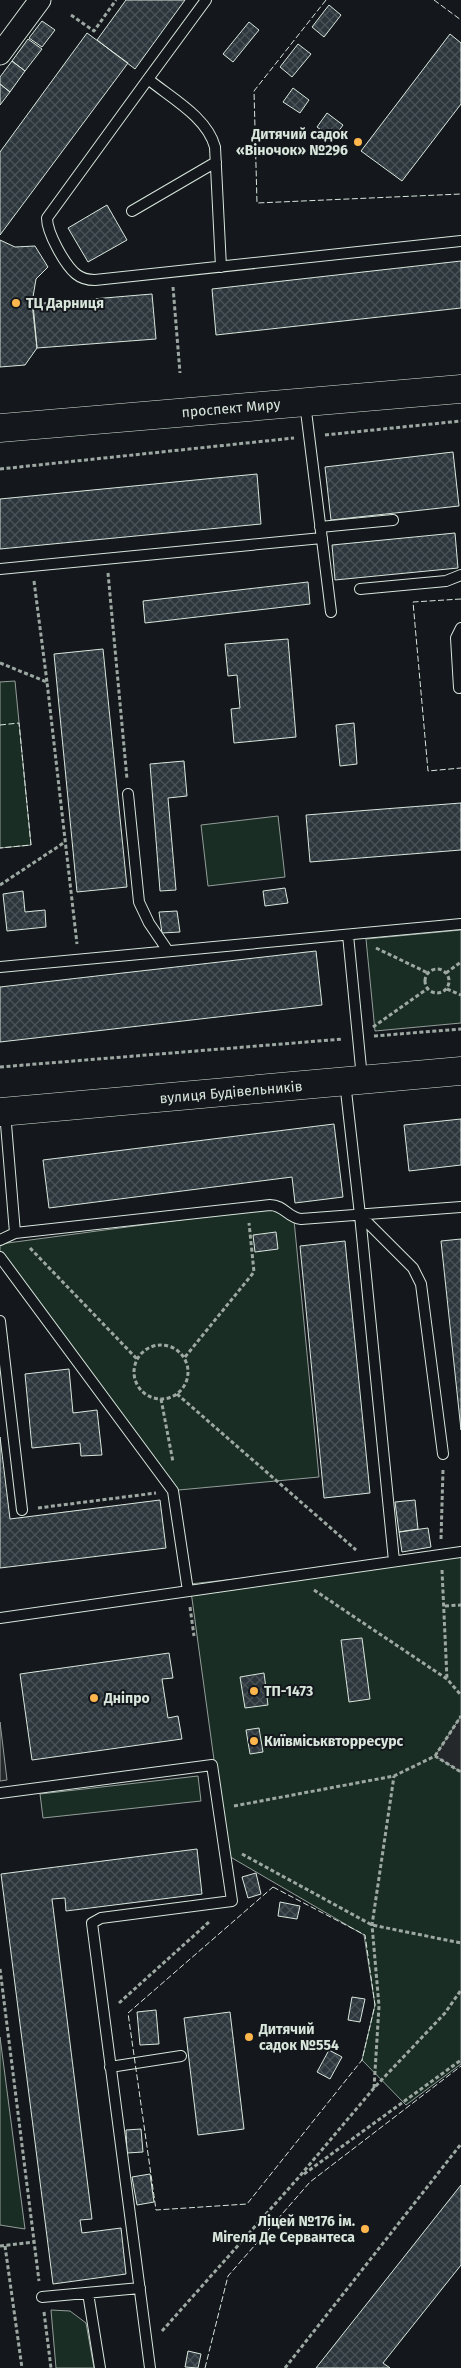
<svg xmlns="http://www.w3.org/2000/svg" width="461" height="2368" font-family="'Fira Sans',sans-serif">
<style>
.green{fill:#1a2d24;stroke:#939e99}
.parking{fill:#24282b;stroke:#939e99}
.building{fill:url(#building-cross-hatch);stroke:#d8e6dc}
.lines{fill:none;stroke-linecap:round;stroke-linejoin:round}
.lane-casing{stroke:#d8e6dc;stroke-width:12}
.street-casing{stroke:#d8e6dc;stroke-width:23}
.secondary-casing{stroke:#d8e6dc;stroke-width:29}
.path{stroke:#9da8a2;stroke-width:3;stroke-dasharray:4 2.5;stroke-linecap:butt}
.lane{stroke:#14181c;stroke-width:10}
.street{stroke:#14181c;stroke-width:21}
.secondary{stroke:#14181c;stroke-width:28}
.fence{stroke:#d8e6dc;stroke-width:1;stroke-dasharray:6 2.5;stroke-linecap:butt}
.poi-dot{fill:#ffb74d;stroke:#14181c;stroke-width:2}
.labels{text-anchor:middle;stroke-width:4;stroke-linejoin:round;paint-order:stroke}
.poi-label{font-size:14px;font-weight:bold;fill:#d8e6dc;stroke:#14181c;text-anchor:start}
.street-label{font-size:14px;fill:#d8e6dc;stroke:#14181c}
</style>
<defs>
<pattern id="building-cross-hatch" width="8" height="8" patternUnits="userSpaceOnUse" patternTransform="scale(1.25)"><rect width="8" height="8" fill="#2c363c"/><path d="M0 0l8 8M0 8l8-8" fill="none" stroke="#4a5358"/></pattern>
</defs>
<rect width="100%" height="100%" fill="#14181c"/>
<path class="green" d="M15 681 31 845 0 848V682Z
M278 816 285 877 208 886 201 825Z
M461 930V1023L375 1031 366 939Z
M277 1207 294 1220 319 1477 168 1491 0 1251V1244Z
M461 1554V2064L406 2105 362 2060 375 2005 364 1935 227 1855 190 1584Z
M198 1776 201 1801 43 1818 40 1794Z
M0 2037 25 2229 0 2225Z
M51 2310 70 2311 86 2323 94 2368H56Z"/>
<path class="parking" d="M461 1716V1772L435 1756Z
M0 1722 7 1780 0 1781Z"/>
<path class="building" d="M126 0H185L135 69 97 40Z
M329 5 341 15 324 37 312 27Z
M42 21 55 30 42 47 29 38Z
M249 22 259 30 233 62 223 54Z
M87 33 128 63 0 235V152Z
M450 34 461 43V104L402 181 361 151Z
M28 39 42 49 25 71 12 61Z
M298 44 311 54 292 77 280 67Z
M12 61 25 71 10 92 0 84V77Z
M0 84 10 92 0 105Z
M293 88 309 100 300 113 283 102Z
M327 113 343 125 333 139 317 127Z
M107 205 127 240 88 262 68 228Z
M0 240 15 247 35 246 48 267 36 279 32 303 37 348 25 365 0 367Z
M461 261V308L216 335 212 289Z
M152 294 156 339 37 348 33 304Z
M453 452 459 506 331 520 325 467Z
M257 474 261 524 0 549V499Z
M455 533 458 568 335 580 332 545Z
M308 582 310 604 145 623 143 601Z
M288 639 296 737 234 743 231 709 240 708 237 675 228 676 225 644Z
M103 649 127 887 77 892 54 654Z
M354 723 357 764 340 766 336 725Z
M184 761 187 796 168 798 176 890 160 891 150 764Z
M461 803V850L310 862 306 815Z
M285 888 288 903 265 906 263 891Z
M23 891 25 912 45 910 46 927 7 931 3 894Z
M177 911 180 932 162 933 159 912Z
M316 951 322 1005 0 1042V987Z
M461 1119V1165L409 1171 404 1125Z
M334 1124 343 1197 295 1203 292 1177 49 1208 43 1160Z
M276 1232 278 1249 255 1252 253 1235Z
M461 1239V1430L441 1241Z
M345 1241 370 1493 324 1498 300 1246Z
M69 1369 73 1413 97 1410 102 1455 81 1456 80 1443 32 1448 25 1374Z
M0 1437 10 1519 160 1500 166 1548 0 1568Z
M415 1500 418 1529 399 1532 395 1502Z
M428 1528 431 1547 402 1552 399 1532Z
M362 1638 370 1699 349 1702 341 1640Z
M169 1653 173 1678 162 1679 168 1718 178 1716 182 1739 32 1760 20 1674Z
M264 1673 268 1705 245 1708 240 1677Z
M259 1728 263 1752 250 1754 246 1730Z
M197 1849 202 1894 66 1911 65 1898 52 1899 92 2219 80 2220 82 2233 121 2228 126 2274 53 2284 1 1874Z
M256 1873 261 1894 248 1898 242 1877Z
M280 1902 300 1906 297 1919 278 1916Z
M352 1997 365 1999 360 2022 348 2020Z
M156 2010 159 2044 140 2045 137 2012Z
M230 2012 244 2129 198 2135 184 2018Z
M329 2050 342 2057 330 2079 317 2072Z
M141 2129 143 2152 127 2153 126 2130Z
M150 2174 154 2202 137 2205 132 2177Z
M461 2185V2265L383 2363 390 2368H316Z
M188 2351 201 2354 198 2368 185 2367Z"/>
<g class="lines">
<defs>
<path id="lane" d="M206 0 148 79C171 98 207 117 215 147L221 267
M148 79 47 218C47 233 65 265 76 274 82 279 88 280 95 280L461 241
M132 211 216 162
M305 403 331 612
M320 527 393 520
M0 569 322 538
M360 589 446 581 461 575
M459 688 456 638 461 628
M128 794 139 902 149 923 168 951
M348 935 362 1078
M0 967 461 924
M345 1082 360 1215 394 1561
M5 1112 15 1233
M360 1215 413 1268 421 1284 443 1454
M0 1240 15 1233 270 1205C284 1205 288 1218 301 1219L461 1207
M0 1257 173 1491 188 1591
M0 1321 22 1510
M0 1618 461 1552
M0 1793 212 1765 232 1901 101 1918 92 1923 150 2368
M110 2067 181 2056
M88 2293 100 2368
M42 2297 140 2288"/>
<path id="street" d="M0 54 40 0"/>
<path id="secondary" d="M0 428 461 389
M0 1112 461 1071"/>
</defs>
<use href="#lane" class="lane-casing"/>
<use href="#street" class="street-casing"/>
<use href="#secondary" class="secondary-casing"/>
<path class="path" d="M71 15 94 31 116 0
M173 287 180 373
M325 435 461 421
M0 469 294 438
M108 573 127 779
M34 581 47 682
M0 663 47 682 77 944
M0 885 65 842
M376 948 428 973
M425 981a12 12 0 1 1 24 0a12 12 0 1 1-24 0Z
M446 973 461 962
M447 989 461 995
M373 1027 427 989
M374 1036 461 1029
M0 1067 343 1039
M30 1248 137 1359
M134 1372a27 27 0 1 1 54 0a27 27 0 1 1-54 0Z
M185 1357 254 1272 249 1223
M177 1394 356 1550
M161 1399 173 1462
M38 1508 156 1493
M441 1539 443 1470
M442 1570 447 1679
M314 1590 447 1679 461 1695
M445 1606 461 1605
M190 1607 194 1636
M435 1756 461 1716
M234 1806 394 1776 435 1756 461 1772
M242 1854 372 1925 461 1943
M0 1969 39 2281
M119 2003 209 1922
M374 2088 379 2006 372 1925 394 1776
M304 2174 461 2060
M0 2246 35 2242
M5 2246 22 2368
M44 2312 51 2368
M162 2331 299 2177 374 2088 445 2013 461 1990
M285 2368 461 2144"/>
<use href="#lane" class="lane"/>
<use href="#street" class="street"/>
<use href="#secondary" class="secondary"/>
<path class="fence" d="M326 0 254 91 257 203 461 194
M434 0 461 20
M461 599 413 602 428 771 461 768
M0 725 19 723 31 845 0 848
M273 1887 365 1935 375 2005 362 2060 247 2204 156 2210 128 2013Z
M205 2368 228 2276 310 2182 461 2066"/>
</g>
<g class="poi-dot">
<circle cx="358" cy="142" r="5"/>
<circle cx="16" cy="303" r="5"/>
<circle cx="254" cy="1691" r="5"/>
<circle cx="94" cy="1698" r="5"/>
<circle cx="254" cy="1741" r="5"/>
<circle cx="249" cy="2037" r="5"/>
<circle cx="365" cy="2229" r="5"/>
</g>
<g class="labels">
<g class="poi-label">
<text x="348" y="139" text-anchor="end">Дитячий садок<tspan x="348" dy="16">«Віночок» №296</tspan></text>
<text x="26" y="308">ТЦ Дарниця</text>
<text x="264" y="1696">ТП-1473</text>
<text x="104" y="1703">Дніпро</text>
<text x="264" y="1746">Київміськвторресурс</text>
<text x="259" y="2034">Дитячий<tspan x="259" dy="16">садок №554</tspan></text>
<text x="355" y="2226" text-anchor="end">Ліцей №176 ім.<tspan x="355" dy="16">Мігеля Де Сервантеса</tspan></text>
</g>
<g class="street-label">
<text transform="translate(231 408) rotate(-5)" y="5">проспект Миру</text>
<text transform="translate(231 1092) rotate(-5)" y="5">вулиця Будівельників</text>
</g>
</g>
</svg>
